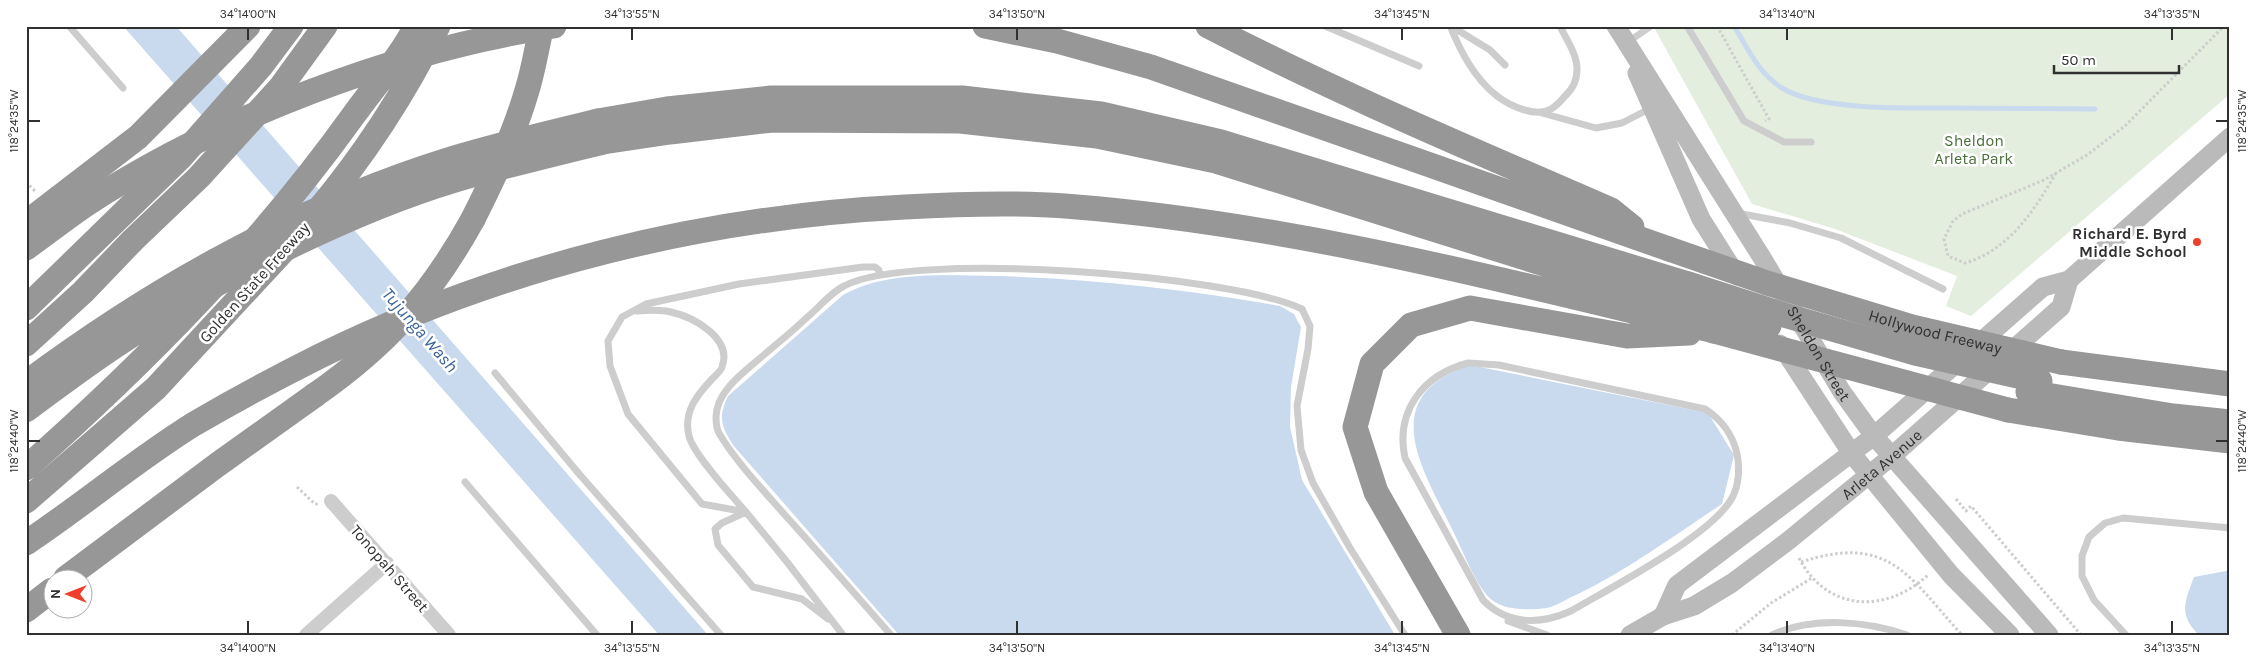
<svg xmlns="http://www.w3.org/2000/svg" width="2256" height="661" font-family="Karla,sans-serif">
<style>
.green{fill:#e4eede}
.water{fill:#c9d9ee}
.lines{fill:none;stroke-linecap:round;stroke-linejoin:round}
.stream{stroke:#c9d9ee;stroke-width:5}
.path{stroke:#cdcdcd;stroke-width:3;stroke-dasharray:2.5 2.5;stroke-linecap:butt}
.service{stroke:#cdcdcd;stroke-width:7}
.minor{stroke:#cdcdcd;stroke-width:14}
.secondary{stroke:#bababa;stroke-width:19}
.motorway{stroke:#979797;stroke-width:25}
.motorway-bridge{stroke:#979797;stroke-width:25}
.ticks{fill:none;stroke:#303030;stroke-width:2}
.poi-dot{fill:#ef3f2b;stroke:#fff;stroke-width:2}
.labels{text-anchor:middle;stroke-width:5;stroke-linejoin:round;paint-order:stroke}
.park-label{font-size:16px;fill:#4a6f3b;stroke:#fff}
.poi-label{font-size:16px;font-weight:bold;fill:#303030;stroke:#fff;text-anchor:end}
.street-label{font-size:16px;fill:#303030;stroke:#fff}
.water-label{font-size:18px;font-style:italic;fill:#396298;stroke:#fff}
.neatline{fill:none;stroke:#303030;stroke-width:2}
.ticks-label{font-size:12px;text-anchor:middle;fill:#303030}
</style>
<rect width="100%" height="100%" fill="#fff"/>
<path class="green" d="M1653 26H2230V94L1971 316 1946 306 1957 276 1835 229 1752 204Z"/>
<path class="water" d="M123 26H176L708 635H659Z
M996 276C1092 279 1186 289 1280 306L1294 314 1301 327 1291 387 1290 427 1302 480 1395 635H899L733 445C721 425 718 418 728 396L843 295C889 270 945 276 996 276Z
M1470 365 1708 413 1734 455 1722 504C1675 535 1629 569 1578 594 1568 598 1557 606 1547 608 1530 610 1506 611 1492 600 1477 589 1462 549 1453 531 1422 468 1375 397 1470 365Z
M2226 571H2230V635H2199C2178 615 2185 601 2194 577Z"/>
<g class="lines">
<path class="stream" d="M1734 26C1748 49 1759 74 1782 88 1819 111 1910 108 1954 108 2001 108 2048 109 2095 109"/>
<path class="path" d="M1717 26 1769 119 1765 121
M2056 173C2034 211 2009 250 1965 263L1948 256 1944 239 1953 221 1962 214 2044 180 2087 155 2125 126 2224 26
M26 182 35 191
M297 487 315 504H318
M1956 499 1966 511 1971 506 2081 635
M1799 558C1827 612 1886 614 1928 575
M1801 562C1890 533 1909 577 1962 635
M1732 635 1771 603 1812 578"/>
<path class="service" d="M69 26 123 88
M1325 26 1419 66
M1450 26C1461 52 1474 78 1497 96 1510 106 1536 118 1551 109 1556 106 1561 101 1565 96 1573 89 1577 80 1577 69 1577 54 1566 39 1560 26
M1451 26 1490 50 1505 65
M1687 26 1744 121 1784 142H1811
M1628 42 1651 26
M1542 113 1596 128 1622 123 1651 108
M1737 213 1790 223 1841 238 1943 289
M637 311C648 310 660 309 671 312 693 317 733 338 722 367 721 371 715 376 712 379 697 395 683 412 689 436 693 454 732 496 746 512L722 523 715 529 718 545 753 587 802 599 828 619
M1468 363 1499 365 1705 409C1721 419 1733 435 1737 454 1740 468 1739 485 1732 498 1711 536 1610 588 1571 611 1540 625 1507 625 1483 600L1405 458C1395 411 1423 375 1468 363Z
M495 373 580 475 721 635
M465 482 597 635
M1508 621 1547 635
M843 635 787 562 746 512 702 504 628 414 610 366 608 341 622 317 646 304 739 284 863 267H875L879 270V274
M891 635C856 595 821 555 785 515 763 490 738 464 720 435 717 431 716 423 716 417 716 390 747 370 766 353 782 340 797 327 812 313 822 304 832 292 844 286 911 250 1232 275 1302 309L1310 326 1308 349 1297 406 1301 450 1313 483 1350 548 1405 635
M1772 635C1812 616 1867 621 1907 635
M2126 635 2094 600 2082 576V556L2089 537 2105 523 2123 518 2230 528"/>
<path class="minor" d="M331 501 449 635
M306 635 387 563"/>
<g class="secondary">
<path id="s1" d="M1616 26 1761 256 1842 392 1874 436 2049 635"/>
<path d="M1637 73 1701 219 1737 276"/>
<path d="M1780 344 1852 454 1951 575 2010 635"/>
<path d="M1663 616 1677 585 1874 436 2043 287 2069 280 2230 137"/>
<path id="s2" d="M1630 635 1663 616 1694 606 1732 583 1788 541 1892 456 2061 307 2069 280"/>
</g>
<path class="motorway" d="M985 26 1057 41 1151 67 1669 249
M1208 26C1339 94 1476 151 1611 210L1632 227
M598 121 667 109 771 98H962L1101 114 1221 142 1688 284
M603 142 670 132 772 120 960 121 1097 136 1216 161 1551 266 1706 310
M315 214C363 157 405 93 438 26
M473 219C495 176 515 133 528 87 534 67 537 46 542 26
M26 223 138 137 248 26
M26 308 181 157 261 66 291 26
M26 344 83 292 133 240 199 177 280 88 325 26
M2061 362 2230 384
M26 383C88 337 147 298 215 261
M2028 392 2173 416 2230 422
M26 410C81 369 136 329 196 296
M2008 410 2118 428 2230 441
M26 468C147 361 259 247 353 116 373 88 401 56 416 26
M26 501 156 388 284 250
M26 543C83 505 136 460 194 424 235 400 278 377 320 356 501 267 703 217 905 207 958 204 1012 202 1065 206 1286 223 1500 279 1714 331
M66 578 217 465 315 395
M26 610 52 590
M1458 635 1376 492 1355 427 1372 364 1411 325 1470 308 1627 336 1689 333"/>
<g class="motorway-bridge">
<path d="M26 248C47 233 67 217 88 203 221 117 397 50 554 26"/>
<path id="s3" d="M1669 249 1767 283 1912 327 2061 362"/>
<path d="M215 261C289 220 368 185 448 160 497 145 548 133 598 121"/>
<path d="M1688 284 1784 315 1915 353 2040 381"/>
<path d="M215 285C291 244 372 205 455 180 504 166 554 154 603 142"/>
<path d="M1706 310 1769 326"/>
<path d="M1714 331 2008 410"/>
<path d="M315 395C387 345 431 295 473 219"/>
</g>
</g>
<path class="ticks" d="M248 28V40M632 28V40M1017 28V40M1402 28V40M1787 28V40M2172 28V40M28 121H40M2216 121H2228M28 441H40M2216 441H2228M248 621V634M632 621V634M1017 621V634M1402 621V634M1787 621V634M2172 621V634"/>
<circle class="poi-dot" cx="2197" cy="242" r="5"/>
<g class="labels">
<g class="park-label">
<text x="1974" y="146">Sheldon<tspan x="1974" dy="18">Arleta Park</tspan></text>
</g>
<g class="poi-label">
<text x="2187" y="239">Richard E. Byrd<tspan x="2187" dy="18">Middle School</tspan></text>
</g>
<g class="street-label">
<text transform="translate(254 282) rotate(-48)" y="6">Golden State Freeway</text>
<text dy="6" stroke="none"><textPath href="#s3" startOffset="279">Hollywood Freeway</textPath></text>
<text dy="6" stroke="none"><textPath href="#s1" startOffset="385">Sheldon Street</textPath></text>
<text dy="6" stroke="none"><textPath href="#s2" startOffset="306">Arleta Avenue</textPath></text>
<text transform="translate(390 568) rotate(49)" y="6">Tonopah Street</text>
</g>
<g class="water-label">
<text transform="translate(420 330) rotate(49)" y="6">Tujunga Wash</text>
</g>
</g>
<rect width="2256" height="661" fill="none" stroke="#ffffff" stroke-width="55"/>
<g transform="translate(68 594) rotate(270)"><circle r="24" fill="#ffffff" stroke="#acacac"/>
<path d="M0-4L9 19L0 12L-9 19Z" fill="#ef3f2b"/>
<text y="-8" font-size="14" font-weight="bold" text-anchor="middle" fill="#303030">N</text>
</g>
<path d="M2054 65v8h125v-8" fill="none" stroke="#303030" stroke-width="2.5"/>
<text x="2061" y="65" font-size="15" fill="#303030" stroke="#ffffff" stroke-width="4" paint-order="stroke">50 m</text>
<rect x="28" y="28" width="2200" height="606" class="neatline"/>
<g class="ticks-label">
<text x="248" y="18">34°14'00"N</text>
<text x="632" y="18">34°13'55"N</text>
<text x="1017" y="18">34°13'50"N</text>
<text x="1402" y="18">34°13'45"N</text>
<text x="1787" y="18">34°13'40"N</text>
<text x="2172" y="18">34°13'35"N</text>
<text transform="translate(2242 121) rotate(-90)" y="4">118°24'35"W</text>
<text transform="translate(14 121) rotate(-90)" y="4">118°24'35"W</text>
<text transform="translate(2242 441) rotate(-90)" y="4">118°24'40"W</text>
<text transform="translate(14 441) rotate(-90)" y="4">118°24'40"W</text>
<text x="248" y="652">34°14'00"N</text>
<text x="632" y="652">34°13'55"N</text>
<text x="1017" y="652">34°13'50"N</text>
<text x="1402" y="652">34°13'45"N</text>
<text x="1787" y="652">34°13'40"N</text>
<text x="2172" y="652">34°13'35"N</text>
</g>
</svg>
